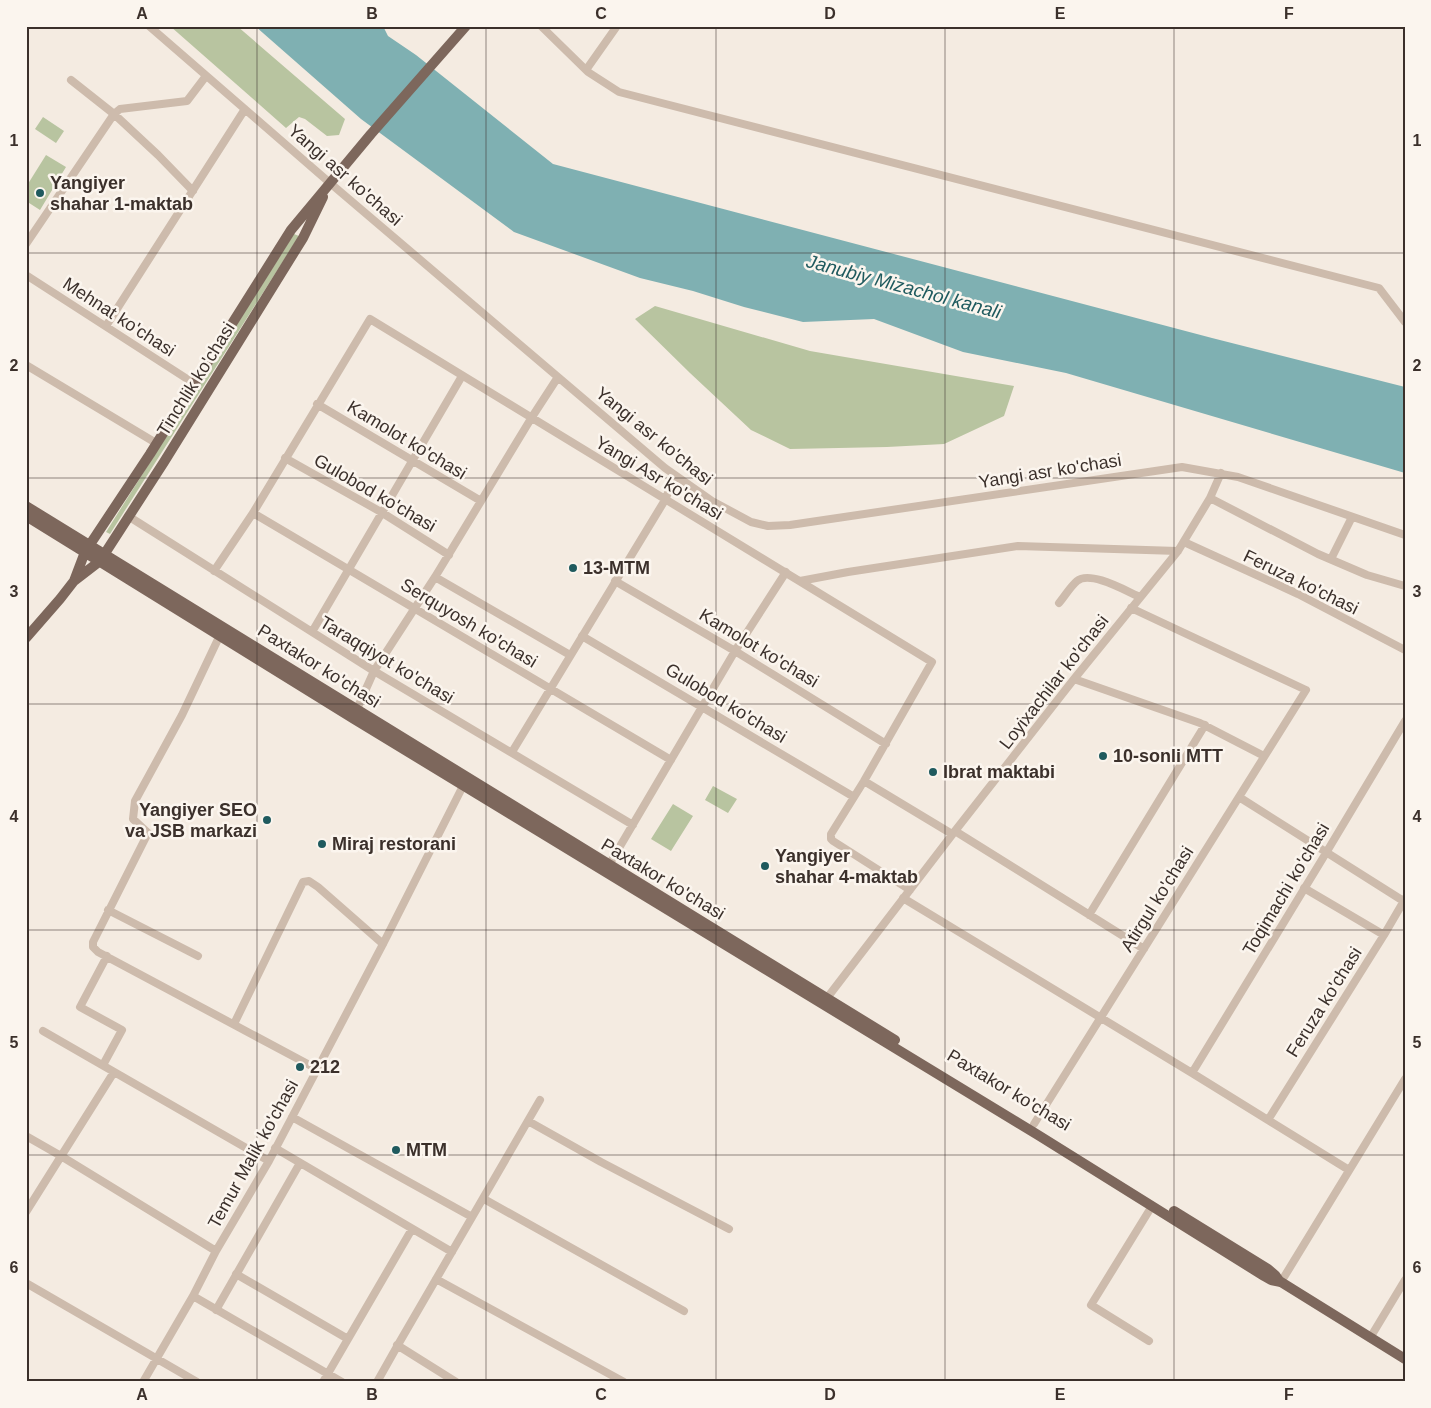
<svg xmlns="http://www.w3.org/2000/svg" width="1431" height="1408" font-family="Helvetica,sans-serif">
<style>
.green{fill:#b8c4a0}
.water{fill:#7fb0b2}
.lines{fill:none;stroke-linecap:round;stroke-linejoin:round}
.minor{stroke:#cdbbac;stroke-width:8}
.major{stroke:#7d675c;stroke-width:10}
.grid{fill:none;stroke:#3b302b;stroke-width:1;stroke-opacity:0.55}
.poi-dot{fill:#1f5a5e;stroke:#fbf5ee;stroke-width:2}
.labels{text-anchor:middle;stroke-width:5;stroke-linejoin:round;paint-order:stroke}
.street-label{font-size:18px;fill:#3b302b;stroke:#fbf5ee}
.poi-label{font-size:18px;font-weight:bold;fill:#3b302b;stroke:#fbf5ee;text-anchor:start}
.water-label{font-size:19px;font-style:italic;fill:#1f5a5e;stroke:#fbf5ee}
.neatline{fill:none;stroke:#3b302b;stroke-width:2}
.grid-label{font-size:16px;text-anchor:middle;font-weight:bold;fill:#3b302b}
</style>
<rect width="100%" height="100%" fill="#f4ebe1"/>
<path class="green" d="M170 26H237L345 119 339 135 327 136 305 119 299 117 286 128Z
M43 117 64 131 56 143 35 129Z
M46 155 66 167 40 210 26 201V187Z
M294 234 299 236 110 534 106 532Z
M655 306 810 351 1014 386 1004 416 944 444 887 447 790 449 751 430 690 373 635 319Z
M713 786 737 799 728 813 705 800Z
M673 804 693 816 671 851 651 839Z"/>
<path class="water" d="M255 26H383L388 36 416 55 553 164 1212 338 1405 387V473L1066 373 963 352 874 319 803 322 744 307 693 291 640 278 514 232 361 119Z"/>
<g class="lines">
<path class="minor" d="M149 26 330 183 665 468 712 501 751 522 768 526 790 525 1182 467 1238 477 1405 535
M541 26 588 72 619 92 1379 288 1405 322
M586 70 617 26
M71 80 114 114 158 155 193 191
M26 244 114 114 120 109 187 101 206 76
M26 275 195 384
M106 326 245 109
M26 365 156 443
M317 404 481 501
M285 458 381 512 449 555
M1210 498 1318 554 1367 575 1405 586
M253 513 671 760
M128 516 374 671 633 825
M1184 542 1298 594 1405 650
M1331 559 1352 517
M214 571 253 513 370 319 932 662 864 781 831 834V839L833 841 910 890
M435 577 570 655
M615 581 735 651 886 744
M800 581 848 572 1018 546 1178 551
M1059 603C1065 596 1070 587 1077 581 1090 570 1126 591 1140 597
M312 632 462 376
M220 635 182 715 135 801 133 819 148 833 93 942V947L98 952 317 1069
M582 636 854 797
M1074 679 1200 723 1264 756
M357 709 374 671 435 577 532 417 558 377
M512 752 665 500 675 476
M864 781 952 834
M1239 797 1405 902
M955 831 1144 949
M609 865 735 651 786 572
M1304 888 1384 935
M903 898 1192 1073 1349 1170
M108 910 198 956
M1089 915 1205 725
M827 998 955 831 1074 679 1178 551 1210 498 1221 473
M234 1024 303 882 309 881 318 887 383 944
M43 1031 269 1161
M103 1065 122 1030 80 1007 107 956
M1192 1073 1326 853 1405 721
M292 1117 472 1217
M1268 1120 1384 935 1405 899
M528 1121 601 1162 729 1229
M1034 1124 1306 690 1131 608
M26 1136 61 1156 216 1251
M275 1148 452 1252
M484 1199 684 1311
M26 1212 114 1072
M236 1274 348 1339
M436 1279 624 1382
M1281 1282 1405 1079
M26 1283 197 1382
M193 1296 342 1382
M216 1310 300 1163
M1370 1338 1405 1280
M1149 1341 1091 1305 1152 1206
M397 1345 456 1382
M143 1382 193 1296 216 1251 269 1161 383 944 465 782
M323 1382 412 1229
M377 1382 399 1343 540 1100"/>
<path class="major" d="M26 506 895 1040
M26 516 354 719 1038 1135 1264 1276 1271 1280 1281 1282 1405 1359
M74 581 85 552 150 454 291 230 371 134 466 26
M26 638 60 599 74 581 100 561 164 462 303 238 323 197
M1174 1211 1268 1269 1275 1275 1280 1282"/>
</g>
<path class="grid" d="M257 26V1382M486 26V1382M716 26V1382M945 26V1382M1174 26V1382M26 253H1405M26 478H1405M26 704H1405M26 930H1405M26 1155H1405"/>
<g class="poi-dot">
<circle cx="40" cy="193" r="5"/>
<circle cx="573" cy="568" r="5"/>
<circle cx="1103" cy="756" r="5"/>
<circle cx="933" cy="772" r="5"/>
<circle cx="267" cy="820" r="5"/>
<circle cx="322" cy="844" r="5"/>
<circle cx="765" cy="866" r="5"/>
<circle cx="300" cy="1067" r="5"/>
<circle cx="396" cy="1150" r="5"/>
</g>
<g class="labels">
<g class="street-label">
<text transform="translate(345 175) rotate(41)" y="6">Yangi asr ko'chasi</text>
<text transform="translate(119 317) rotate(33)" y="6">Mehnat ko'chasi</text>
<text transform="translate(196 379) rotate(-58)" y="6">Tinchlik ko'chasi</text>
<text transform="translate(654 436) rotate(39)" y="6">Yangi asr ko'chasi</text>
<text transform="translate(407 440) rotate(31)" y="6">Kamolot ko'chasi</text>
<text transform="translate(1050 471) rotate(-9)" y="6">Yangi asr ko'chasi</text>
<text transform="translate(659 478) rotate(31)" y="6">Yangi Asr ko'chasi</text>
<text transform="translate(375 493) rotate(30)" y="6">Gulobod ko'chasi</text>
<text transform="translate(1301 582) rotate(26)" y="6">Feruza ko'chasi</text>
<text transform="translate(469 623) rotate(31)" y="6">Serquyosh ko'chasi</text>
<text transform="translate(759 648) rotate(31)" y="6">Kamolot ko'chasi</text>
<text transform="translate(387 660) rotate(31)" y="6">Taraqqiyot ko'chasi</text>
<text transform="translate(319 666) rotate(32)" y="6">Paxtakor ko'chasi</text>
<text transform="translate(1054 682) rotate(-52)" y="6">Loyixachilar ko'chasi</text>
<text transform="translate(726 703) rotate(31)" y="6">Gulobod ko'chasi</text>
<text transform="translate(663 879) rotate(31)" y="6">Paxtakor ko'chasi</text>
<text transform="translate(1286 889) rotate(-59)" y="6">Toqimachi ko'chasi</text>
<text transform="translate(1157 899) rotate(-58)" y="6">Atirgul ko'chasi</text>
<text transform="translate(1324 1002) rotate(-58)" y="6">Feruza ko'chasi</text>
<text transform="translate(1009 1090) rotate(31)" y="6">Paxtakor ko'chasi</text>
<text transform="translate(253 1154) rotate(-61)" y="6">Temur Malik ko'chasi</text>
</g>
<g class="poi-label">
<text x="50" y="189">Yangiyer<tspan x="50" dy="21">shahar 1-maktab</tspan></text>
<text x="583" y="574">13-MTM</text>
<text x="1113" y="762">10-sonli MTT</text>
<text x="943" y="778">Ibrat maktabi</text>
<text x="257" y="816" text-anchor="end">Yangiyer SEO<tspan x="257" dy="21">va JSB markazi</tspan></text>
<text x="332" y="850">Miraj restorani</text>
<text x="775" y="862">Yangiyer<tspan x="775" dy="21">shahar 4-maktab</tspan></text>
<text x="310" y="1073">212</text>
<text x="406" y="1156">MTM</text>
</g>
<g class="water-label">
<text transform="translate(904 286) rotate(15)" y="7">Janubiy Mizachol kanali</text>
</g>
</g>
<rect width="1431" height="1408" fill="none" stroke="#fbf5ee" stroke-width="55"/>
<rect x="28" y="28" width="1376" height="1352" class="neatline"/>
<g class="grid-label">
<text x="142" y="19">A</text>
<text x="372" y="19">B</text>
<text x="601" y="19">C</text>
<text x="830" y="19">D</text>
<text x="1060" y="19">E</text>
<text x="1289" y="19">F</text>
<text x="14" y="146">1</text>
<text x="1417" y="146">1</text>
<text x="14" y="371">2</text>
<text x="1417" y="371">2</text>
<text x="14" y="597">3</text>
<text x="1417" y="597">3</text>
<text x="14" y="822">4</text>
<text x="1417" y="822">4</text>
<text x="14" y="1048">5</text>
<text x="1417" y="1048">5</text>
<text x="14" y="1273">6</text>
<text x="1417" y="1273">6</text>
<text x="142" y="1400">A</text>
<text x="372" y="1400">B</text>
<text x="601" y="1400">C</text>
<text x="830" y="1400">D</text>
<text x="1060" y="1400">E</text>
<text x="1289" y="1400">F</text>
</g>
</svg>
